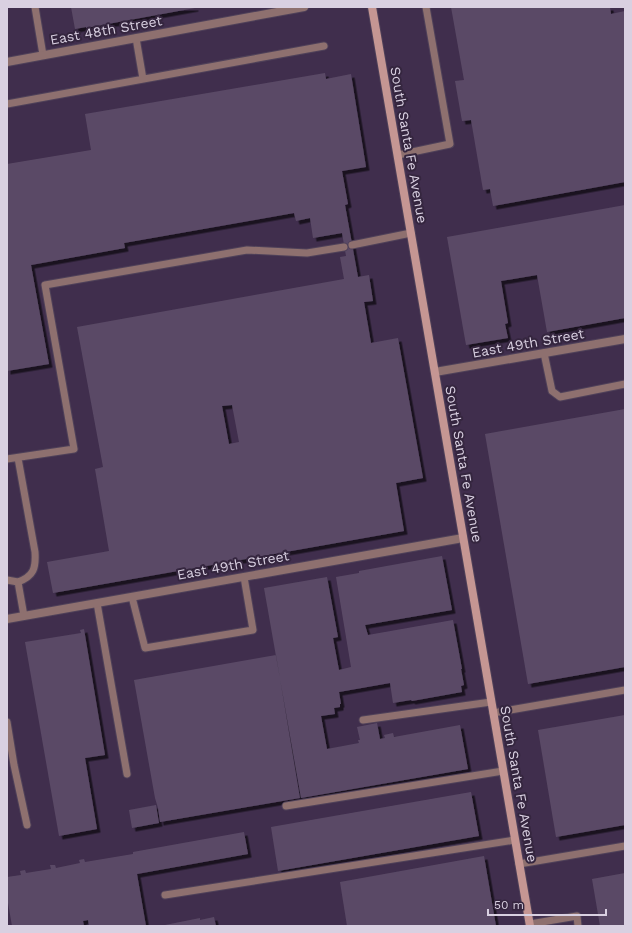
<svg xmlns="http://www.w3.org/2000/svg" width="632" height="933" font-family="'Work Sans',sans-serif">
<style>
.built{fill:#402e4d}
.building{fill:#5a4a66;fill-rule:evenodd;filter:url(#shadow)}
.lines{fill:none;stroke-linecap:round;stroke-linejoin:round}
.service-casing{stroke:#4f4159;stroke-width:9}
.minor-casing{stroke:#4f4159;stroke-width:10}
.secondary-casing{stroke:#4f4159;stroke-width:10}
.service{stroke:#8e706f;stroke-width:7}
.minor{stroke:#8e706f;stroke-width:8}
.secondary{stroke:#c59693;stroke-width:8}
.labels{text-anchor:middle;stroke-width:4;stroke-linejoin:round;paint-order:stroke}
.street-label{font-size:14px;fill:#d9d0e1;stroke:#35263f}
</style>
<defs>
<filter id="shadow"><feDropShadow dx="3.5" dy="3.5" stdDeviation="0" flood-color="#0009"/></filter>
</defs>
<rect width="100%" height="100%" fill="#35263f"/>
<path class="built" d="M7 7H625V926H7Z"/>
<path class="building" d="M71 7H195V8L86 28V27L75 29Z
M451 7H610L611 14 625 11V182L493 206 490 189 483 190 471 120 462 121 455 81 464 80Z
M325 73 326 79 351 74 366 167 342 171 348 204 345 205 358 277 369 275 373 301 364 302 371 343 398 338 423 478 396 483 404 531 53 593 47 562 109 551 95 469 103 467 77 327 344 279 340 257 346 256 342 233 313 238 310 218 296 221 294 213 124 243 125 248 31 265 49 364 7 371V164L91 150 85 114ZM232 405 239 442 229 444 222 406Z
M625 205V318L547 332 537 275 501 281 508 323 505 324 508 338 466 345 447 237Z
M625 409V667L528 684 485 434Z
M442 556 452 610 365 625 368 635 453 620 462 669H461L464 685 461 686 462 692 412 701 411 700 393 703 390 683 339 692 341 704H340V707L334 708 335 714 321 716 327 749 359 743 358 740H360L357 727 377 723 380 739 385 738 384 735 393 733 394 737 460 725 468 769 301 798 264 588 327 577 338 637 333 638 339 670 351 667 336 577 359 573V571Z
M84 629 105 755 85 758 97 829 59 836 25 642 81 633 80 630Z
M276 655 300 798 160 822 158 808 155 798 134 680Z
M625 715V825L556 837 538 730Z
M471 792 479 836 278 871 271 827Z
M156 805 159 823 132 828 129 810Z
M244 832 248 854 137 874 146 926H89L88 920 83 921 84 926H12L7 897V877L21 875 20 871 25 870 26 873 51 869 50 865H55L56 868 80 863 79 860 84 859 85 862 133 854V852Z
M484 856 496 926H347L340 882Z
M625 873V926H600L592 879Z
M214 917 216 926H165V925L200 918V920Z"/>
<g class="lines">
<defs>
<path id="service" d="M35 7 43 55
M136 38 143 79
M7 104 324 46
M398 155 450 144 426 7
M352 245 411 233
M544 353 552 391 560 397 625 384
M7 459 74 449 45 285 247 250 307 253 344 247
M7 580 18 582 24 616
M18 582C34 576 36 568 35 552L18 458
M132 597 145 648 253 630 244 577
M97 603 127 774
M493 713 625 690
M363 720 491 702
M7 722 14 765 27 825
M286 806 503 771
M519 864 625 846
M165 895 515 840
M530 924 577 916 578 926"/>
<path id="minor" d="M7 62 304 7
M435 372 625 339
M7 619 463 538"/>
<path id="secondary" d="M372 7 530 926"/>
</defs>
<use href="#service" class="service-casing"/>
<use href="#minor" class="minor-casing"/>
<use href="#secondary" class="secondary-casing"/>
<use href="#service" class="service"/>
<use href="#minor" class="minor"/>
<use href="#secondary" class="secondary"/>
</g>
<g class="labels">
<g class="street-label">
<text transform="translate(106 30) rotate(-10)" y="5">East 48th Street</text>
<text transform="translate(409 145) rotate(80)" y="5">South Santa Fe Avenue</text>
<text transform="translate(528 343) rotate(-10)" y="5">East 49th Street</text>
<text transform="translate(464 464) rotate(80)" y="5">South Santa Fe Avenue</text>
<text transform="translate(233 565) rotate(-10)" y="5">East 49th Street</text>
<text transform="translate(519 784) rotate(80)" y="5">South Santa Fe Avenue</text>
</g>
</g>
<rect width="632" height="933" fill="none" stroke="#d9d0e1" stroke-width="16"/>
<path d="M488 909v6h118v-6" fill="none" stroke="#d9d0e1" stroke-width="2"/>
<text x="494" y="909" font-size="12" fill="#d9d0e1" stroke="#35263f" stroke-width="3" paint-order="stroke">50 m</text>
</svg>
